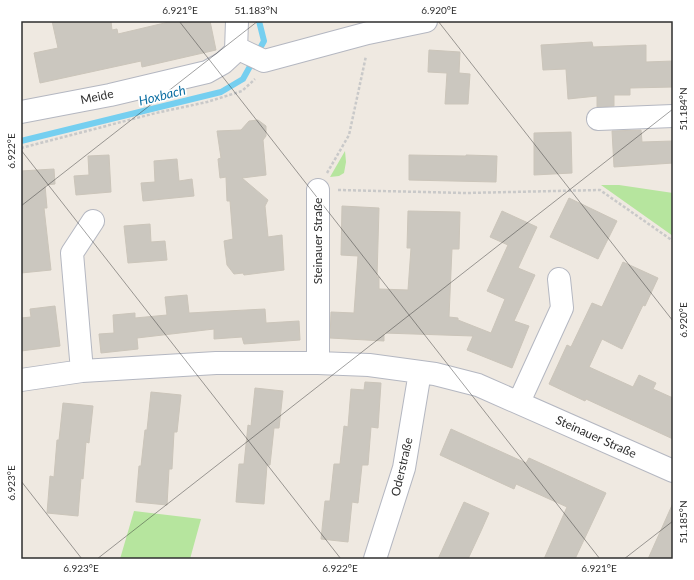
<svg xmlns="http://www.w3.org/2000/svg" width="694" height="580" font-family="Lato,sans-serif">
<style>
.green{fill:#b6e59e}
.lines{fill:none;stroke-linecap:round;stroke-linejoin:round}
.stream{stroke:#75cff0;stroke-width:6}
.building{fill:#cbc7bf;stroke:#cbc5ba}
.minor-casing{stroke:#b4b7c1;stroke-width:24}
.path{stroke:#c9c9c9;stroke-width:2.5;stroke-dasharray:3 2;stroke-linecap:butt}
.minor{stroke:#fff;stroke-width:22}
.ticks{fill:none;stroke:#2e2e2e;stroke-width:1;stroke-opacity:0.45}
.labels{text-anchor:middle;stroke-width:3.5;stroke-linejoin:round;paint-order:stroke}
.street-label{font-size:12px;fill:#2e2e2e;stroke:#fff}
.water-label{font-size:13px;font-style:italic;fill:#0d6fa3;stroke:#fff}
.neatline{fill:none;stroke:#2e2e2e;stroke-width:1.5}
.ticks-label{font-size:10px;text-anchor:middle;fill:#2e2e2e}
</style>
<rect width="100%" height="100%" fill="#efe9e1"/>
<path class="green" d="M345 151 346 162 344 173 339 176 330 177Z
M601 185H619L673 193V236Z
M134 511 201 519 190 559H120Z"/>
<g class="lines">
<path class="stream" d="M21 141 221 92 243 79 264 41 259 21"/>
</g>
<path class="building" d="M52 21H111L112 30 117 29 118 34 173 21H210L216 50 142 67 141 61 40 83 34 53 58 48Z
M592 42 593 47 646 45V62L673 61V87L630 88V95H614V106L597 107V96L568 99 566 69 543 70 541 45Z
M429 50 460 52 459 73 470 74 468 104H445L447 73 428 72Z
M258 120 266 126V136L263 140 266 175 242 178 268 200 265 206 268 237 282 235 284 270 244 275 243 273 234 274 227 265 224 241 233 239 230 201H227L226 177 220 178 218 159 221 158 217 131 241 130 249 121Z
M641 130 642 142 673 141V163L614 167 612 131Z
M571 132 572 173 534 175V133Z
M109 155 111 192 76 195 74 176 89 175 88 156Z
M409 155 466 156V155L497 156 496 182 409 180Z
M177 159 179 181 192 179 194 196 143 201 141 183 155 182 154 161Z
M54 169 55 184 45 185 47 208H44L51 270 21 273V171Z
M569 198 617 221 598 259 550 237Z
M342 206 379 208 377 277H379V289L408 290 411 248H407L408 211 460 212 459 249H452L449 317 458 318V320L491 333 505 299 487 291 508 245 490 237 502 211 537 227 518 268 535 275 514 321 529 326 512 368 467 350 473 336 384 333V341L330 338 331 312 354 313 358 256 341 255Z
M150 224 151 242 165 241 167 260 128 263 124 226Z
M623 262 658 278 645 306 643 305 622 349 602 339 589 367 633 387 639 375 656 383 653 389 673 398V439L586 399 585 401 549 384 567 345 571 347 592 303 602 307Z
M187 295 189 313 265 309 266 323 299 321 300 340 244 344 242 337 214 339V329L137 338 138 349 101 353 99 334 114 333 113 315 135 313V318L167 315 165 297Z
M55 306 60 346 21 351V318L31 317 30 309Z
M365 382 381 383 378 428 371 427 368 465H362L358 503 352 502 348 542 321 539 325 501H330L334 464H340L344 426 348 427 351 389 364 390Z
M255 388 283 391 279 428H274L270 465H267L264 504 236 502 239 464H244L248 425 251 426Z
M151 392 181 395 177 432H174L172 469H169L167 505 136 502 139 466H141L145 430H147Z
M63 403 93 406 89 443 86 442 83 479 81 478 78 516 47 513 50 476 54 477 57 440H59Z
M451 429 526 463 529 458 606 493 575 559H544L567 507 516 484 514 489 440 455Z
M464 502 489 513 481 531 468 559H438Z
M673 503V559H648Z"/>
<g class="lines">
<defs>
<path id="minor" d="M236 51 237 21
M21 112 110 95 207 72 223 63 236 51H243L264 61 368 33 426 21
M598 119 673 116
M318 190V363
M82 371 72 253 93 221
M21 380 82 371 216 363H318L369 365 435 374 478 385 673 471
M519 402 562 308 559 279
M375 559 404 468 420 372"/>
</defs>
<use href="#minor" class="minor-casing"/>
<path class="path" d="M21 148 156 113 207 102 242 91 255 79
M327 173 349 135 366 56
M338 190 466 193 600 190 673 241"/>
<use href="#minor" class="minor"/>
</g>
<path class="ticks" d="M179 21 600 559M438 21 673 321M21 150 341 559M21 206 258 21M21 481 82 559M97 559 673 109M624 559 673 521"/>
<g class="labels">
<g class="street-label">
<text transform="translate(97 97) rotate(-12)" y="4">Meide</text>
<text transform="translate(318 241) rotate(-90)" y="4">Steinauer Straße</text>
<text transform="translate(596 437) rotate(24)" y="4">Steinauer Straße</text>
<text transform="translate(402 467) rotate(-77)" y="4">Oderstraße</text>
</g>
<g class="water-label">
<text transform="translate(162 95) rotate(-14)" y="5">Hoxbach</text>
</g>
</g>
<rect width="694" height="580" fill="none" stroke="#ffffff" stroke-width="44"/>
<rect x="22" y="22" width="650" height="536" class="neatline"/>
<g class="ticks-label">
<text x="180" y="14">6.921°E</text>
<text x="256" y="14">51.183°N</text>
<text x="439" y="14">6.920°E</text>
<text transform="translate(683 109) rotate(-90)" y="4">51.184°N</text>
<text transform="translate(11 151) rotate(-90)" y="4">6.922°E</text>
<text transform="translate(683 320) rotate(-90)" y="4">6.920°E</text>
<text transform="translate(11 483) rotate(-90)" y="4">6.923°E</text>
<text transform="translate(683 522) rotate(-90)" y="4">51.185°N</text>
<text x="81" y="572">6.923°E</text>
<text x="340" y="572">6.922°E</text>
<text x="599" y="572">6.921°E</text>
</g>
</svg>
